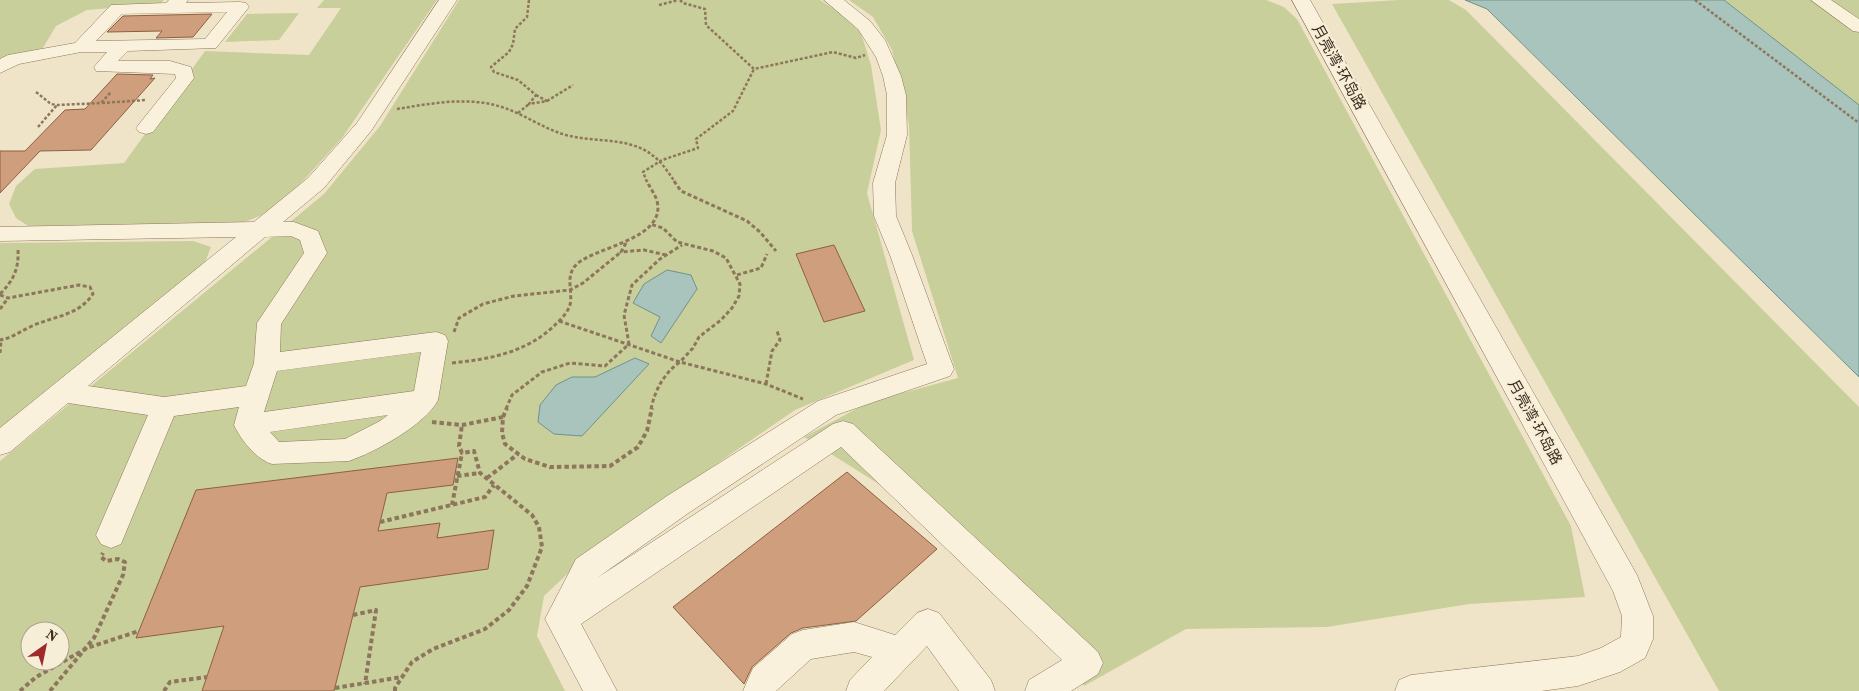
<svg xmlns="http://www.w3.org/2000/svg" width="1859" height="691" font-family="'Source Serif 4','Noto Sans SC',serif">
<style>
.green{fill:#c9cf9b;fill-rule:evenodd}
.water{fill:#a9c4bc;stroke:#6f938a}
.building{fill:#cf9f7d;stroke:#8d5f41}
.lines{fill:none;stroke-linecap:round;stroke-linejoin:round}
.minor-casing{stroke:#8d765c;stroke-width:1}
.path-far2{stroke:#8d765c;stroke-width:2.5;stroke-dasharray:3 2;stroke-linecap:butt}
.path-far1{stroke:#8d765c;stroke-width:3;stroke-dasharray:4 2.5;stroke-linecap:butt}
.path{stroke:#8d765c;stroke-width:4;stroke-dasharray:4.5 3;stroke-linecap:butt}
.minor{fill:#faf1dc;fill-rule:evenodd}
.labels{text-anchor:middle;stroke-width:4.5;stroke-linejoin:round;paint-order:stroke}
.street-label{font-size:15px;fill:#3d2e20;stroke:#f7eed8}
</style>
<rect width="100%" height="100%" fill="#f0e4c8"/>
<path class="green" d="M0 0H164L160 4 87 10 56 26 43 48 0 61Z
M324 0H437L342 138 283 203 260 216 242 223 31 228 16 218 9 204 16 186 35 169 124 163 205 51 309 55 341 8H317Z
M459 0H820L846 17 861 33 871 65 881 130 867 193 914 360 795 410 596 547 544 596 537 636 565 691H0V461L324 194 380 126ZM30 631H60V661H30Z
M849 0H1266L1284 7 1297 19 1571 526 1585 597 1469 604 1327 627 1186 629 1084 686 952 530 804 437 869 402 958 378 912 231 909 125 892 50 873 17Z
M1399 0H1449L1466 10 1859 407V691H1719L1332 4Z
M1724 0H1859V105Z
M299 13 279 40 225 42 247 14Z
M193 241 211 247 204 265 0 429V243Z"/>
<path class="water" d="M1465 0H1724L1859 105V377L1487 9Z
M667 270 691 275 697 289 661 343 651 336 660 317 633 303 644 284Z
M635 358 649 364 582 436 554 434 538 422 540 405 556 385 572 377H595Z"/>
<path class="building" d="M212 14 193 37 156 38 162 31 107 32 123 16Z
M117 74 153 75 150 79 155 78 91 150 40 151 0 193V151H25L65 110 85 109Z
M834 245 865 311 824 322 796 254Z
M458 458 453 485 387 493 378 531 440 523 437 538 494 530 488 569 360 587 334 691H202L224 626 136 638 196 490Z
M847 472 937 549 856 621 803 628 791 633 752 667 744 684 673 607Z"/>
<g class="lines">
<defs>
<path id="minor" d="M169 0H188L186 3 240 2 246 3 249 7 216 48 128 51 118 61H170L191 67 194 78 153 132 146 134 139 132 136 128 176 78 175 74 96 71 94 67 107 52H81L19 64 0 73V59L8 55 75 43 111 5 166 3ZM227 12 205 39 96 41 122 14Z
M439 0H457L371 131 324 188 283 222H294L318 231 327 253 281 324 280 352 436 332 445 335 448 341 438 400C425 425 375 452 349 461L272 464C256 459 241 440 234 425L239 407 174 416 121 544 111 548 101 544 96 535 148 415 68 403 10 452 0 455V428L236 237 0 241V227L254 222 308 178 357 123ZM291 236 300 240 304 253 257 323 254 363 246 386 164 397 88 386 265 237ZM421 352 414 391 264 412 277 371ZM388 415 380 421 345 439 279 442 270 432Z
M824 0H844L870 21 885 40 901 76 906 95 907 135 895 183 896 216 912 255 954 369 950 376 836 415 687 514 597 578 833 424 843 421 853 424 1098 652 1103 663 1098 674 1071 691H1025L1029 680 1062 660 841 447 581 624 617 691H583L545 619 576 559 667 496 818 401 927 364 890 255 874 216 873 183 887 135V95L883 76 876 57 858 29Z
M1292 0H1310L1637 575 1653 616V639L1645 658 1620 672 1578 686 1541 691H1395L1399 680 1411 675 1578 656 1601 648 1621 637 1622 616 1613 591Z
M1811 0H1831L1859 19V32L1853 31Z
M928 609 939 613 991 680 995 691H959L927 646 884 691H846L850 680 872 657 854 652 811 659 776 691H743L753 668 792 634 803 630 854 622 895 635 917 613Z"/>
</defs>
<use href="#minor" class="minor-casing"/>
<path class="path-far2" d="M529 0 527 17 515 29 513 44 509 52 491 67 494 72 518 80 536 95
M680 0 683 3 705 9 706 25 754 69 833 52 856 58 865 55
M1695 0 1859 123
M659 5 678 0
M36 92 51 104 57 105 101 103 111 92
M536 95 547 101 529 104Z
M547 101 573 85
M102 103 146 100
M397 109C434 103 474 95 510 110 530 118 548 131 570 136 600 143 635 136 659 161 665 167 670 175 675 182
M518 113 529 104
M38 127 57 105
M647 182 643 172 662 160 698 148 696 139 733 111 754 69"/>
<path class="path-far1" d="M674 181 681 191 747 221 760 232 776 251
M626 243 621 252 644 250 666 255
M737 275 761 268 767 254
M0 294C13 281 19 269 18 250
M0 295 8 298 79 285 90 287 93 294C78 316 54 316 32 326 21 331 12 338 0 340
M0 309 8 298
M559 321 680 362 693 348 699 337 721 320 732 308 739 296 740 284 726 258 713 251 677 242 663 228 650 224
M454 332 459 318 483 304 514 296 570 290 583 283 621 252
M0 353 1 341
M452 363C490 359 525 353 554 326 560 320 567 314 570 305 573 291 565 276 576 265 593 247 667 240 657 201 655 194 650 188 647 181
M766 384 772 351 780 340 777 331
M506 409 512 395 542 372 570 363 605 366 629 344 624 315 632 285 660 259 682 245
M651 409C655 390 664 373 680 362L766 384 803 399"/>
<path class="path" d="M503 417 507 408
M432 422 462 425 503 417 502 433 505 444 525 459 550 467 610 466 638 447 647 431 652 408
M457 476 480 473
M487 478 518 454
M452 505 462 453
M380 522 485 497 494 485
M353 615 376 610 365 684
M335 688 402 677
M20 691 36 677 87 648 139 631
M50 691 94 638 123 575 125 562 118 559 106 561 101 557 103 553
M164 691 170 682 207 677
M395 691V688L412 662 433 649 485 629 509 610 527 586 542 547 539 527 532 515 480 473 474 451 462 453 459 446 462 425"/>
<use href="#minor" class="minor"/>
</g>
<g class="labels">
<g class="street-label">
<text transform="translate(1339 67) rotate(61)" y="5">月亮湾·环岛路</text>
<text transform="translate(1535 422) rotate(61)" y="5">月亮湾·环岛路</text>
</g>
</g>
<g transform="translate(45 646) rotate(33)"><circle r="24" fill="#f7eed8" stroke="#ada18e"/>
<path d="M0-4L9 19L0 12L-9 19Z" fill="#9e2a2b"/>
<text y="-8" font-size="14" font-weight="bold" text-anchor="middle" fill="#3d2e20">N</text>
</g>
</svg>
